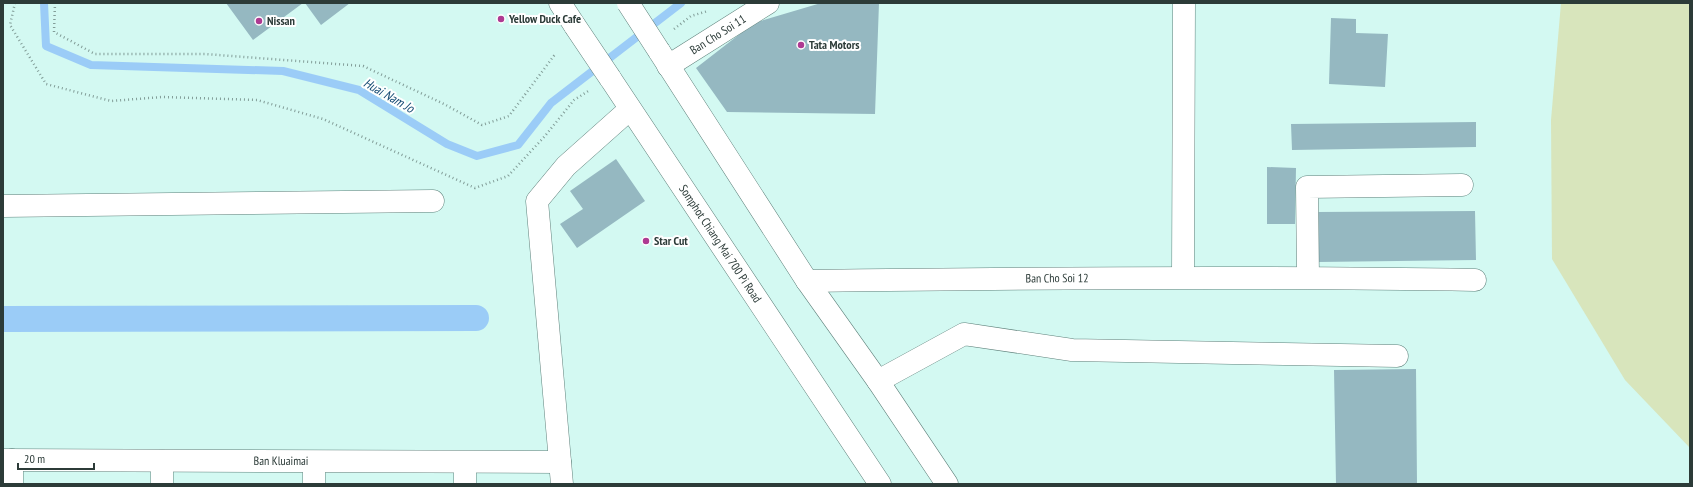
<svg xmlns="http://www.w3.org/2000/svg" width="1693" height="487" font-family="'PT Sans Narrow',sans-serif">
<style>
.green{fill:#d8e5bc}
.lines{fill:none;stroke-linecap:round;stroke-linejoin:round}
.stream{stroke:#9bccf7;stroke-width:8}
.canal{stroke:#9bccf7;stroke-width:26}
.building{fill:#95b8c1}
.minor-casing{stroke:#5f817b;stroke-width:23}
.major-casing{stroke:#5f817b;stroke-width:23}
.path{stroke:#829d98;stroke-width:2.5;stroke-dasharray:1 3;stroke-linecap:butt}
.minor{stroke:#fff;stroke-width:22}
.major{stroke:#fff;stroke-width:22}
.major-bridge-casing{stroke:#5f817b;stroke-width:23;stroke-linecap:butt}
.major-bridge{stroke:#fff;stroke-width:22}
.poi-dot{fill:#ae3a92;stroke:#fff;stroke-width:1.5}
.labels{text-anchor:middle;stroke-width:4;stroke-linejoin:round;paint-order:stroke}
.poi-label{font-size:12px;font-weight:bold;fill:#2c3b38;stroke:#fff;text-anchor:start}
.street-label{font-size:12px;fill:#2c3b38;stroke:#fff}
.water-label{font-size:13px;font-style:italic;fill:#154b73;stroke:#fff}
</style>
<rect width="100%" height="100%" fill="#d3f9f2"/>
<path class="green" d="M1561 3H1690V448L1625 380 1552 259 1551 120Z"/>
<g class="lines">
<path class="stream" d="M44 3 46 46 91 65 283 71 359 90 447 144 477 156 518 145 551 103 681 3"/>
<path class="canal" d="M3 319 476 318"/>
</g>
<path class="building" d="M226 3H303L253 40Z
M305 3H350L321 25Z
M821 3H879L875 114 727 112 696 68 754 23Z
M1331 18 1356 19V33L1388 34 1385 87 1329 84Z
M1476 122V147L1292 150 1291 124Z
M616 159 645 201 577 248 560 224 583 209 570 191Z
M1267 167 1296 168 1295 224H1267Z
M1475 211 1476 260 1318 262 1317 212Z
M1416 369 1417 484H1336L1334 370Z"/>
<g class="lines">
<defs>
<g id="minor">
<path id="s1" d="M668 66 768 3"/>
<path d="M3 206 433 201"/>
<path d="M1183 277 1184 3"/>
<path d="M1308 277 1307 187 1462 185"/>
<path id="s2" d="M807 281C1030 278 1252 276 1475 280"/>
<path d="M878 381 964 334 1072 350 1397 356"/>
<path id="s3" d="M3 460 560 462"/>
<path d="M12 484V460"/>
<path d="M162 484V461"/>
<path d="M314 484V462"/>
<path d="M465 484V463"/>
<path d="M562 484 537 201 566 166 630 109"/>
</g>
<g id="major">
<path d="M560 3 575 26"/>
<path d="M659 51 807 281 878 381 947 484"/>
<path id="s4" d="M610 78 880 484"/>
</g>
</defs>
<use href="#minor" class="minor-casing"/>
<use href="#major" class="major-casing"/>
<path class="path" d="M15 3 10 25 46 84 111 101 162 97 257 100 323 119 475 188 508 176 545 136 574 100 590 90
M55 3 54 32 95 54H205L363 66 444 104 482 125 509 116 556 53
M674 29 691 16 708 11"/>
<use href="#minor" class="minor"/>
<use href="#major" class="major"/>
<defs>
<path id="major-bridge" d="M628 3 659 51
M575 26 610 78"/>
</defs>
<use href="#major-bridge" class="major-bridge-casing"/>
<use href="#major-bridge" class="major-bridge"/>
</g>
<g class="poi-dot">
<circle cx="501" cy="19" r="4"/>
<circle cx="259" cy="21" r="4"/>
<circle cx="801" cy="45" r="4"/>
<circle cx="646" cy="241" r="4"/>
</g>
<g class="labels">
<g class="poi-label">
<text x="509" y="23">Yellow Duck Cafe</text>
<text x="267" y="25">Nissan</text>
<text x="809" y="49">Tata Motors</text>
<text x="654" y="245">Star Cut</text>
</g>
<g class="street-label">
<text dy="4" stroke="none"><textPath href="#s1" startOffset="59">Ban Cho Soi 11</textPath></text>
<text dy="4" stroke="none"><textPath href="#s4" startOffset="199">Somphot Chiang Mai 700 Pi Road</textPath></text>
<text dy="4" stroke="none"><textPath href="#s2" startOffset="250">Ban Cho Soi 12</textPath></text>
<text dy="4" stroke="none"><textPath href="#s3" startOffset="278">Ban Kluaimai</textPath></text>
</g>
<g class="water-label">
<text transform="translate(389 95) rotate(30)" y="5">Huai Nam Jo</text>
</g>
</g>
<rect width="1693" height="487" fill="none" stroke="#2c3b38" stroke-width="8"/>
<path d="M18 463v6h76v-6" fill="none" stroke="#2c3b38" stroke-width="2"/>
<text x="24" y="463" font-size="12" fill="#2c3b38" stroke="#ffffff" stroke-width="3" paint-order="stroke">20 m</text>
</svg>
